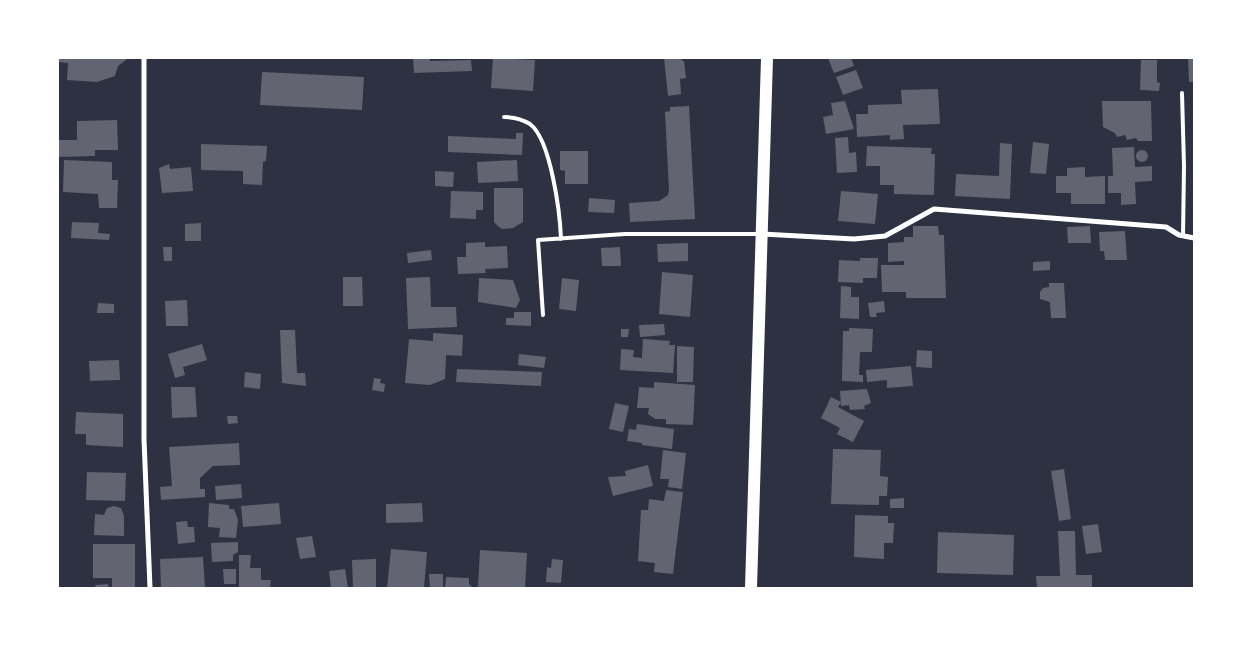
<svg xmlns="http://www.w3.org/2000/svg" width="1252" height="646" font-family="Raleway,sans-serif">
<style>
.building{fill:#626471}
.lines{fill:none;stroke-linecap:round;stroke-linejoin:round}
.service{stroke:#fff;stroke-width:4}
.minor{stroke:#fff;stroke-width:5}
.primary{stroke:#fff;stroke-width:12}
</style>
<rect width="100%" height="100%" fill="#2d3142"/>
<path class="building" d="M58 58H126V60L118 66 115 76 97 82 67 80 68 63 58 62Z
M413 58H430V61L471 60 472 71 414 73Z
M493 58 535 60 533 91 491 88Z
M664 58H681L682 61H684L686 78 680 79 681 94 668 96Z
M828 58H851L854 66 834 73Z
M1188 58H1194V82H1189Z
M1141 60H1157V82L1160 83 1159 91 1140 90Z
M856 70 863 88 843 95 836 77Z
M262 72 364 77 362 110 260 105Z
M938 89 940 124 903 125 904 139 890 140V135L857 137 856 114H868V105L902 104 901 90Z
M845 101 854 129 826 134 823 117 833 115 831 103Z
M1102 101H1151L1152 141H1138L1136 138 1127 140 1125 135 1117 137 1115 133 1103 127Z
M689 106 695 219 630 222 629 203 659 201 668 195 669 190 665 112 670 111V107Z
M117 120 118 150H95V156L58 157V140H77V121Z
M516 133H523L522 155 448 152V136L516 139Z
M848 137 849 153 856 152 857 172 837 173 835 138Z
M1033 142 1049 144 1046 174 1030 173Z
M1000 143 1012 144 1010 199 955 196 956 174 999 176Z
M201 144 267 146 266 161 263 162 262 185 243 184V171L201 170Z
M867 146 932 148 931 154H935L934 195 894 194V185H880V166H866Z
M1134 147 1135 167 1152 166V181L1135 182 1136 204 1121 205V193H1108V176H1113L1112 148Z
M1136 156a6 6 0 1 1 12 0a6 6 0 1 1-12 0Z
M560 151H588V184H565V171L560 170Z
M64 160 112 162V180H118L117 208H99L98 194 63 192Z
M517 160 518 181 478 183 477 162Z
M169 164 170 169 191 167 193 191 162 193 159 168Z
M1085 167V177L1105 176V204H1071V193H1056V176H1067V168Z
M435 171 454 172 453 187 435 186Z
M494 188H523V222L513 228 502 229 499 227 494 222Z
M451 191 483 192V210H476V219L450 218Z
M841 191 878 194 875 224 838 221Z
M589 198 615 200 614 213 588 212Z
M72 222 99 223 98 233 110 234 109 240 71 238Z
M201 223V241H185V224Z
M913 226H938L939 235H944L946 298H906V292H882L881 265H904V261L888 262V243L904 242V237H913Z
M1090 226 1091 243H1068L1067 227Z
M1125 231 1127 260H1105L1104 251H1100L1099 232Z
M485 242V247L507 246 508 268 485 269 486 273 458 274 457 257H466V243Z
M688 243V261L658 262 657 244Z
M163 247H172V261H164Z
M620 247 621 266H602L601 248Z
M431 250 432 260 408 263 407 253Z
M860 258H878L877 278H863V283L838 282 839 260 860 261Z
M1050 261V270L1033 271V262Z
M662 272 693 275 690 317 659 314Z
M343 277H362L363 306H343Z
M430 277 431 307H456L457 327 408 329 406 278Z
M479 278 513 280 520 300 516 308 478 302Z
M562 278 579 280 576 311 559 309Z
M1049 283H1064L1066 318H1051L1050 302 1040 299V292L1043 288 1049 287Z
M841 286 851 287V297H859V319L840 318Z
M187 300 188 326H166L165 301Z
M884 301 885 312 876 313 877 317H870L868 303Z
M98 303 114 304V313H97Z
M514 312H531V326L506 325V318H514Z
M664 324 665 335 640 337 639 325Z
M849 328 873 329 872 352H860L859 375H863V382L842 381 843 331H849Z
M621 329H629L628 337H621Z
M280 330H295L297 373H305L306 386 282 383Z
M433 333 463 335 462 356 446 355 445 379 430 385 405 383 409 339 433 341Z
M643 339 670 341 669 345H675L673 373 620 370 621 349 634 350 633 357 642 358Z
M202 344 207 360 183 367 185 375 175 378 168 354Z
M677 346 694 347 693 382H677Z
M917 350 932 351V368L916 367Z
M519 354 546 357 544 368 518 365Z
M119 360 120 380 90 381 89 361Z
M911 366 913 386 887 388V380L867 382 866 370Z
M457 369 542 372 541 386 456 382Z
M245 372 261 374 260 389 244 387Z
M374 378 381 379 380 383 385 384 384 392 372 390Z
M654 382 695 385 693 425 666 424V419H655L648 414 649 408H637L639 387 654 388Z
M171 387H195L197 417 172 418Z
M867 389 871 403 864 406 865 409 850 410 849 405 841 406 840 391Z
M831 397 841 402 838 407 864 421 853 442 837 434 840 428 821 418Z
M615 403 629 406 623 432 609 429Z
M76 412 123 414V447L86 445V434H75Z
M227 416H237L238 423 228 424Z
M637 424 674 429 672 449 642 445V443L627 441 629 429 636 430Z
M239 443 240 465 213 466 200 478V489H205V497L161 500 160 487 172 486 169 447Z
M833 449 881 450 880 476 888 477 887 496H879V505L831 504Z
M663 450 686 453 682 489 668 487 669 479H660Z
M648 465 653 486 613 496 608 477 626 476 625 471Z
M1064 469 1071 519 1059 521 1051 471Z
M87 472 126 473 125 501 86 500Z
M241 484 242 498 216 500 215 486Z
M666 490 683 492 673 574 654 572 655 563 638 561 641 510H648L649 499 664 501Z
M904 498V508H890V499Z
M209 503 229 505V509H234L238 520 236 538 219 537 220 528 208 527Z
M279 503 281 524 243 527 241 506Z
M422 503 423 522 386 523V504Z
M114 506 121 508 124 516V536L94 535 95 514 104 515 107 508Z
M855 515 888 516V523H894L893 543H884V559L854 557Z
M187 521 188 527H194L195 542 178 544 176 522Z
M1098 524 1102 552 1086 554 1082 526Z
M1058 531H1075L1076 575H1092V588H1037L1036 576H1060Z
M938 532 1014 535 1013 575 937 573Z
M312 536 316 557 300 559 296 538Z
M238 542V552L233 555V561L212 562 211 543Z
M93 544H135V587H112V578H93Z
M391 549 427 552 424 588H387Z
M480 550 527 553 525 588H478Z
M239 555H251L250 568H261V580H271L270 588H239Z
M203 557 205 588H161L160 559Z
M376 559V588H353L352 560Z
M552 559 563 560 561 583 546 582 547 567 551 568Z
M223 569H236V584H224Z
M345 569 348 588H331L329 571Z
M429 574H443V588H430Z
M446 577 469 578V584L473 588H445Z
M108 584 109 588H96L95 585Z"/>
<g class="lines">
<path class="service" d="M1182 93 1184 166 1183 236
M504 117C513 117 522 119 530 124 551 140 560 213 561 239
M543 315 538 240 625 234H759"/>
<path class="minor" d="M144 58V439L150 588
M762 234 854 239 885 236 934 209 1141 225 1166 227 1179 235 1194 238"/>
<path class="primary" d="M751 588 767 58"/>
</g>
<rect width="1252" height="646" fill="none" stroke="#ffffff" stroke-width="118"/>
</svg>
